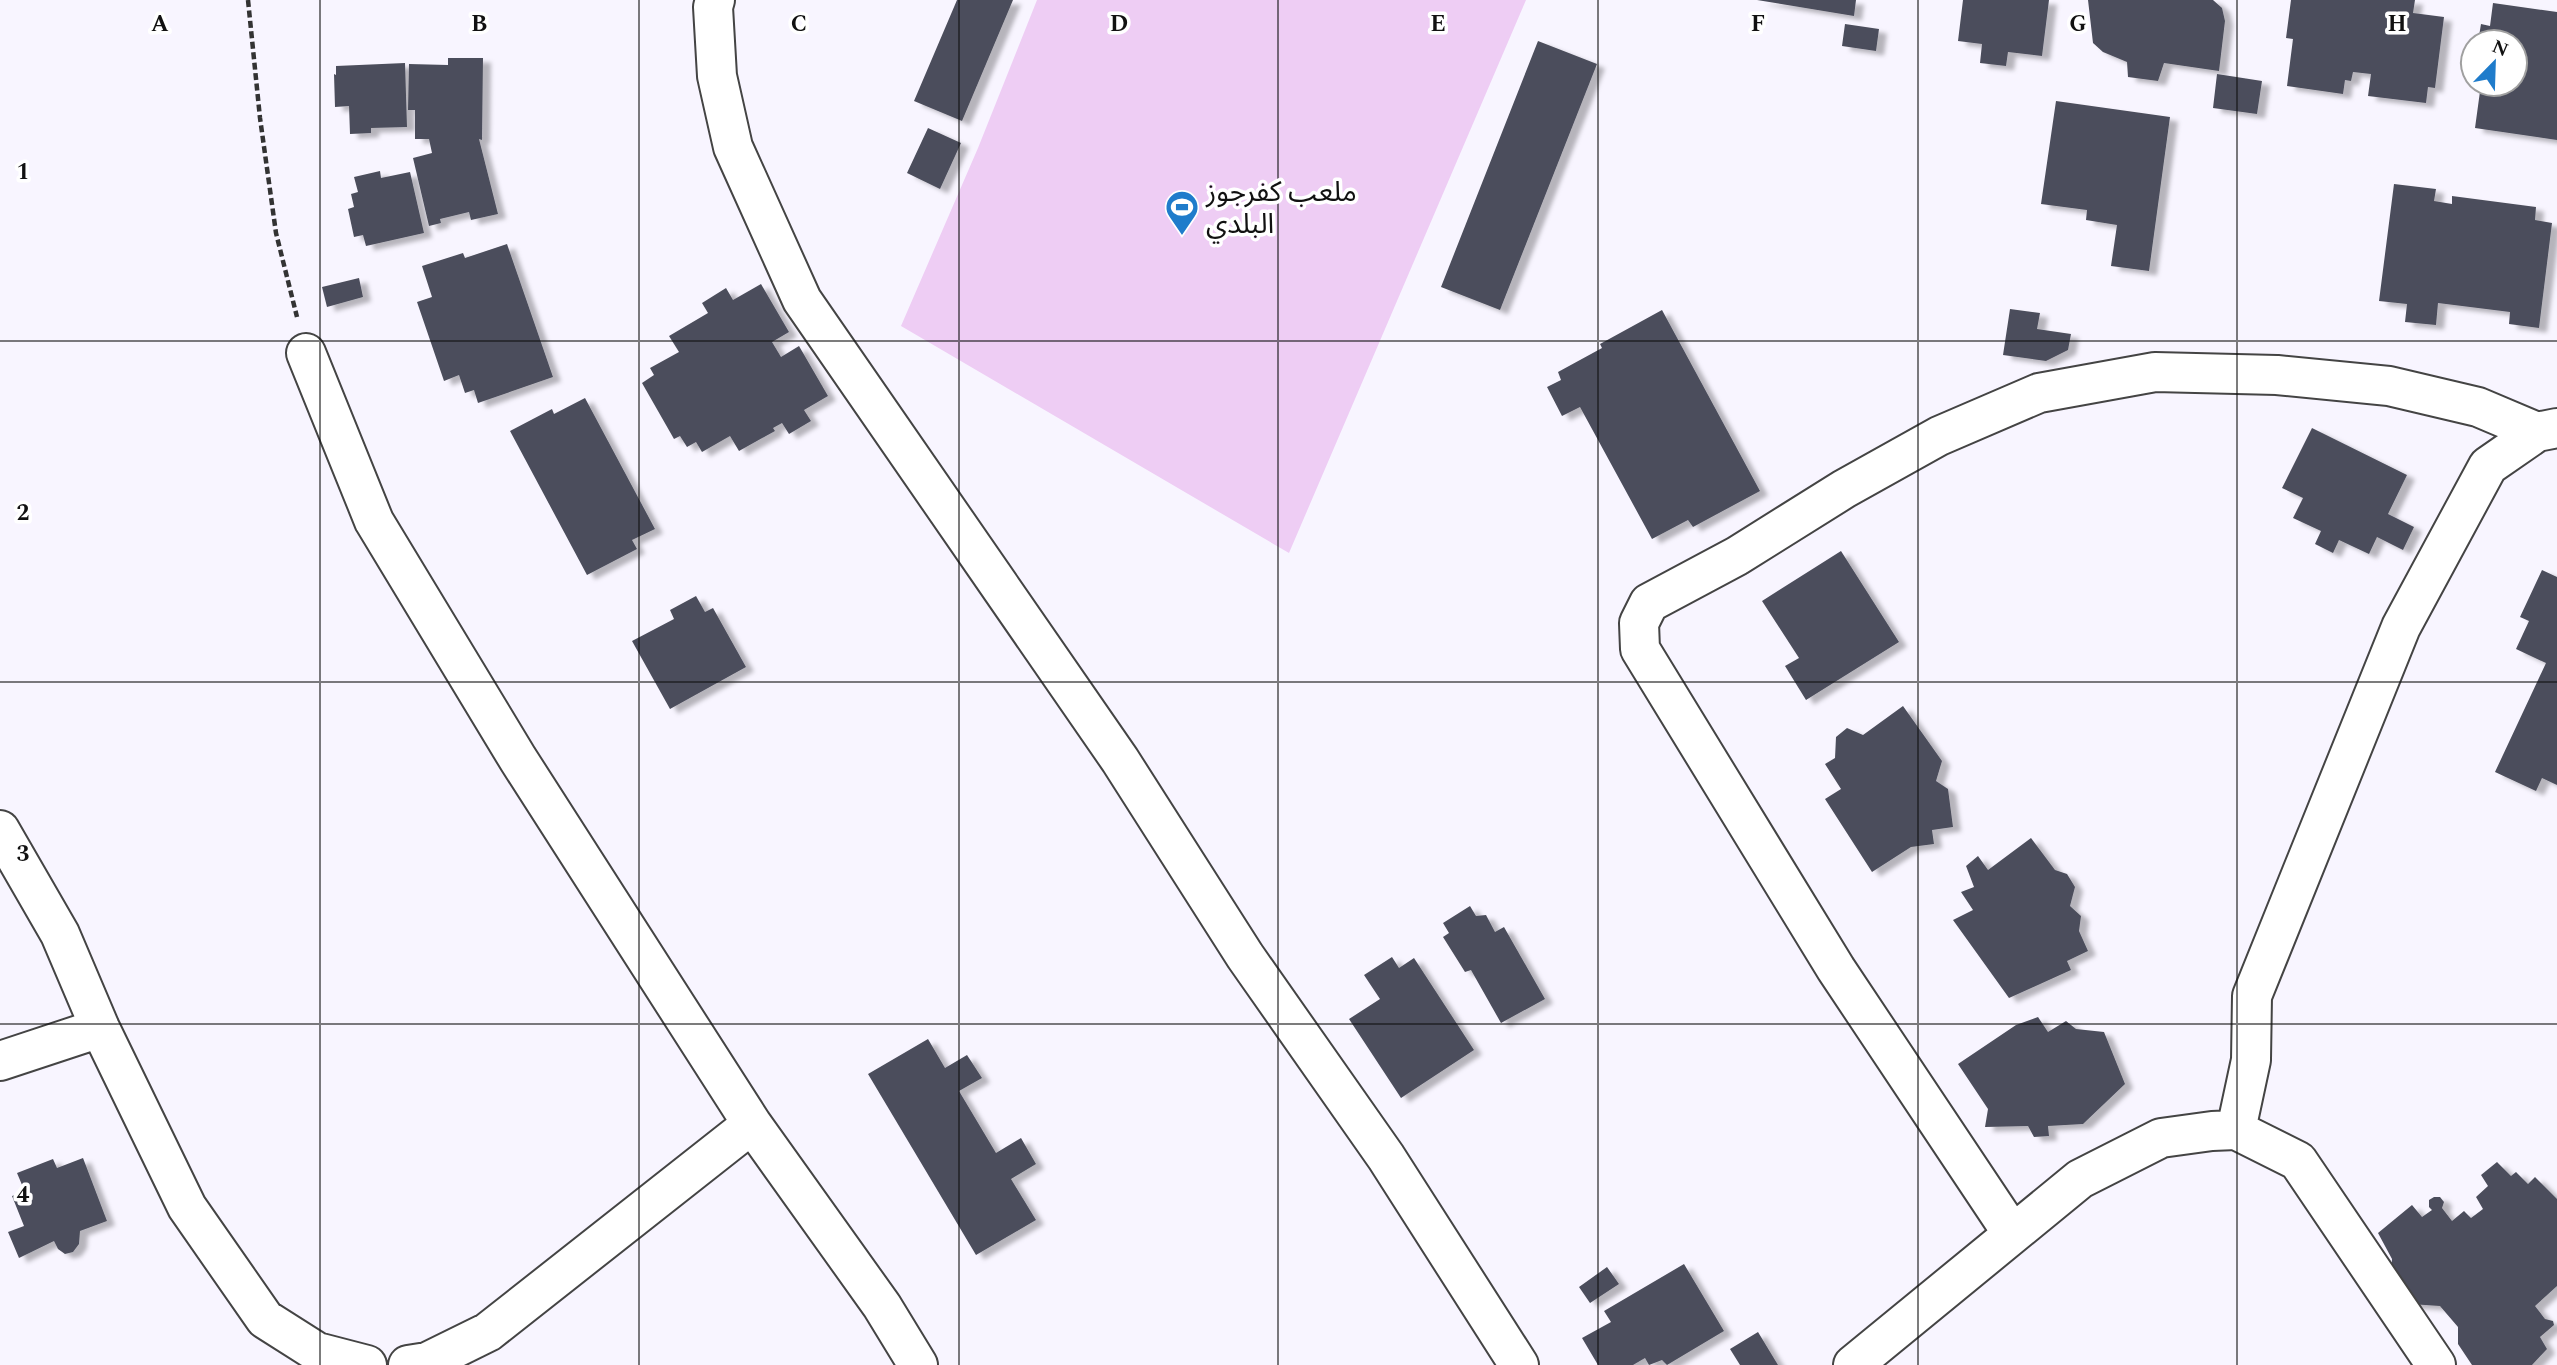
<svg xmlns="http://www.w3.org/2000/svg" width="2557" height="1365" font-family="Spectral,'Noto Sans Arabic',serif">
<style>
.pitch{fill:#eecdf4}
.building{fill:#4c4e5b;filter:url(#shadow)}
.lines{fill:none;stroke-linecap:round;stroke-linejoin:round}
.minor-casing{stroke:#444;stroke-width:42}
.path{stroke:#333;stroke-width:4.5;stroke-dasharray:7 3.5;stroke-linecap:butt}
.minor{stroke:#fff;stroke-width:38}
.grid{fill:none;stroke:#111;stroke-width:2;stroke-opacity:0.55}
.labels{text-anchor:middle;stroke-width:7;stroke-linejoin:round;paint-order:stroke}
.poi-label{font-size:28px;fill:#111;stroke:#fff;text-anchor:start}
.grid-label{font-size:23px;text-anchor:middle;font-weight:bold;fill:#111;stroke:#fff;stroke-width:7;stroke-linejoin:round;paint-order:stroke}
</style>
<defs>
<filter id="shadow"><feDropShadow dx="8" dy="4.5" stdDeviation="2" flood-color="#0004"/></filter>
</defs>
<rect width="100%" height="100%" fill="#f8f5ff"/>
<path class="pitch" d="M1037 0H1526L1289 553 901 326 978 148Z"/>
<path class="building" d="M957 0H1013L962 121 914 101Z
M1757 0H1856L1854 16Z
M1963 0H2049L2042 56 2008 52 2006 66 1980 63 1982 44 1958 41Z
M2088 0H2213L2222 8 2225 21 2219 71 2164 63 2158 81 2128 77 2127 62 2103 52 2093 43Z
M2291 0H2415L2413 13 2444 17 2435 88 2428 87 2426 103 2368 96 2371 74 2353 72 2351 81 2345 80 2343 94 2287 86 2293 39 2286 38Z
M2493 3 2557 12V140L2475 128 2481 84H2515V42H2478L2481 24 2490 26Z
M1845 24 1879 29 1876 51 1842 46Z
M1538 41 1597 64 1500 310 1441 287Z
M448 58H483L482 140 479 139 498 214 471 220 469 212 440 219 441 223 429 226 413 158 432 153 429 139H415V110H408L409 64 448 65Z
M405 63 407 127 371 128V133L350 134 349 106 335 107 334 74 336 75V66Z
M2217 74 2262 81 2257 114 2213 108Z
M2056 101 2170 117 2149 271 2111 266 2117 225 2086 220 2087 210 2041 204Z
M928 128 961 143 940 189 907 173Z
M380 171 381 178 410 172 424 233 366 246 363 235 354 237 348 209 354 207 351 194 358 192 354 177Z
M2394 184 2436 189 2434 201 2452 204V196L2536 207 2535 220 2552 223 2539 328 2509 324 2510 312 2438 303 2436 325 2405 322 2407 304 2379 301Z
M507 244 553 377 478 403 474 390 465 393 459 375 444 381 417 302 432 297 422 266 463 253 465 258Z
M359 278 363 297 327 307 322 287Z
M761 284 789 332 772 342 781 357 799 346 828 396 804 410 811 421 789 434 782 423 773 428 775 431 739 451 730 436 702 452 696 442 687 447 680 436 674 439 642 383 654 375 650 368 679 352 669 336 708 313 702 303 726 288 733 300Z
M2010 309 2040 313 2037 329 2071 334 2068 350 2046 361 2003 355Z
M1662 310 1760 491 1693 527 1688 520 1652 539 1580 407 1562 416 1547 387 1561 380 1558 372 1602 348 1600 344Z
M585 398 655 529 632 540 637 549 587 575 510 431 552 409 554 414Z
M2312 428 2407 475 2388 514 2414 527 2403 550 2377 537 2369 554 2339 540 2333 553 2315 544 2321 531 2293 518 2303 498 2282 488Z
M1841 551 1899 642 1806 700 1785 666 1799 658 1762 601Z
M2542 570 2557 577V785L2542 778 2536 791 2495 772 2546 663 2516 649 2529 621 2520 617Z
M696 596 705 612 713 608 746 667 670 709 632 641 674 619 670 610Z
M1903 706 1942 761 1936 781 1948 789 1953 827 1932 830 1934 844 1911 847 1872 872 1825 799 1841 789 1825 764 1835 758 1836 737 1847 728 1863 735Z
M2031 838 2055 870 2067 874 2075 887 2070 906 2081 916 2079 931 2088 951 2067 961 2071 970 2009 998 1953 920 1973 910 1961 892 1974 887 1966 866 1978 856 1988 870Z
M1470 906 1476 916 1486 915 1495 932 1504 927 1545 999 1501 1023 1471 970 1465 972 1443 937 1449 933 1443 923Z
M1392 957 1399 968 1414 958 1474 1050 1401 1098 1349 1019 1380 999 1364 975Z
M2038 1017 2048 1032 2066 1021 2076 1029 2104 1032 2125 1084 2083 1124 2048 1126 2049 1136 2034 1137 2028 1126 1985 1127 1988 1109 1958 1064 2016 1025Z
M928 1039 945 1068 967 1055 982 1078 959 1091 996 1153 1021 1138 1036 1164 1011 1179 1036 1220 976 1255 868 1074Z
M83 1158 107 1221 80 1231 79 1244 73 1252 65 1254 58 1249 54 1241 19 1258 8 1232 24 1226 12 1196 25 1192 17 1173 53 1159 57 1168Z
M2497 1162 2511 1176 2516 1172 2528 1184 2535 1177 2557 1199V1286L2535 1306 2545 1319 2553 1321 2554 1325 2540 1337 2547 1349 2532 1365H2472L2458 1344V1327L2440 1306 2410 1304 2391 1283 2392 1259 2378 1233 2412 1205 2422 1217 2432 1210 2429 1207V1200L2434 1197H2440L2444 1202 2442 1208 2452 1221 2464 1211 2471 1218 2483 1209 2476 1197 2488 1186 2481 1175Z
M1684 1264 1724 1331 1667 1365 1662 1360 1649 1365 1645 1358 1633 1365H1598L1582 1338 1611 1322 1604 1311Z
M1607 1267 1619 1284 1590 1303 1579 1287Z
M1758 1332 1778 1365H1740L1730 1349Z"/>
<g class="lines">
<defs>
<path id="minor" d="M715 0 713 7 717 76 733 147 802 300 1120 760 1245 956 1386 1157 1519 1365
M306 353 374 521 518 759 752 1124 882 1306 918 1365
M0 830 60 934 100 1028 187 1207 265 1319 317 1352 367 1365
M0 1061 100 1028
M2236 1130 2251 1060 2252 996 2401 627 2488 466 2537 432
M2012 1233 1836 969 1640 649 1639 623 1649 603 1737 556 1844 489 1939 436 2039 393 2155 372 2277 375 2389 386 2478 407 2537 432 2557 428
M408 1365 427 1362 488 1332 752 1124
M1853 1365 2080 1179 2161 1138 2212 1131 2236 1130 2298 1161 2436 1365"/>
</defs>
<use href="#minor" class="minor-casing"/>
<path class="path" d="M248 0 260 118 276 233 297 317"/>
<use href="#minor" class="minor"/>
</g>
<path class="grid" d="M320 0V1365M639 0V1365M959 0V1365M1278 0V1365M1598 0V1365M1918 0V1365M2237 0V1365M0 341H2557M0 682H2557M0 1024H2557"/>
<defs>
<symbol id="stadium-pin" viewBox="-11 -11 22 30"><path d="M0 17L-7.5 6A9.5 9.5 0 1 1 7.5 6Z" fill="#1f7ccb" stroke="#fff"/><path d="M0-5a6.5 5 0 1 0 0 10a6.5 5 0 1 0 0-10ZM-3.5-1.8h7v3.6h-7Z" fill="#fff"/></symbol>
</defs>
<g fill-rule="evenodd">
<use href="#stadium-pin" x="1163" y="188" width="38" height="52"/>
</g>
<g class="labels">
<g class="poi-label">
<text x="1206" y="201">ملعب كفرجوز<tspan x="1206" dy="32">البلدي</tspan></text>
</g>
</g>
<g class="grid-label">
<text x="160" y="31">A</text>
<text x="479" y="31">B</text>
<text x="799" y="31">C</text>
<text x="1119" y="31">D</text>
<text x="1438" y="31">E</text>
<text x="1758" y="31">F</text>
<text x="2078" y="31">G</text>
<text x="2397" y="31">H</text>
<text x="23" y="179">1</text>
<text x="23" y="520">2</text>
<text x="23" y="861">3</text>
<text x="23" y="1202">4</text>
</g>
<g transform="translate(2494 63) rotate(23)"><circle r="33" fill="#ffffff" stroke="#a0a0a0" stroke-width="2"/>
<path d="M0-5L12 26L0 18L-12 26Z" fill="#1f7ccb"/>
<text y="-10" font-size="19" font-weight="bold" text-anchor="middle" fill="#111111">N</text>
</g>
</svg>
